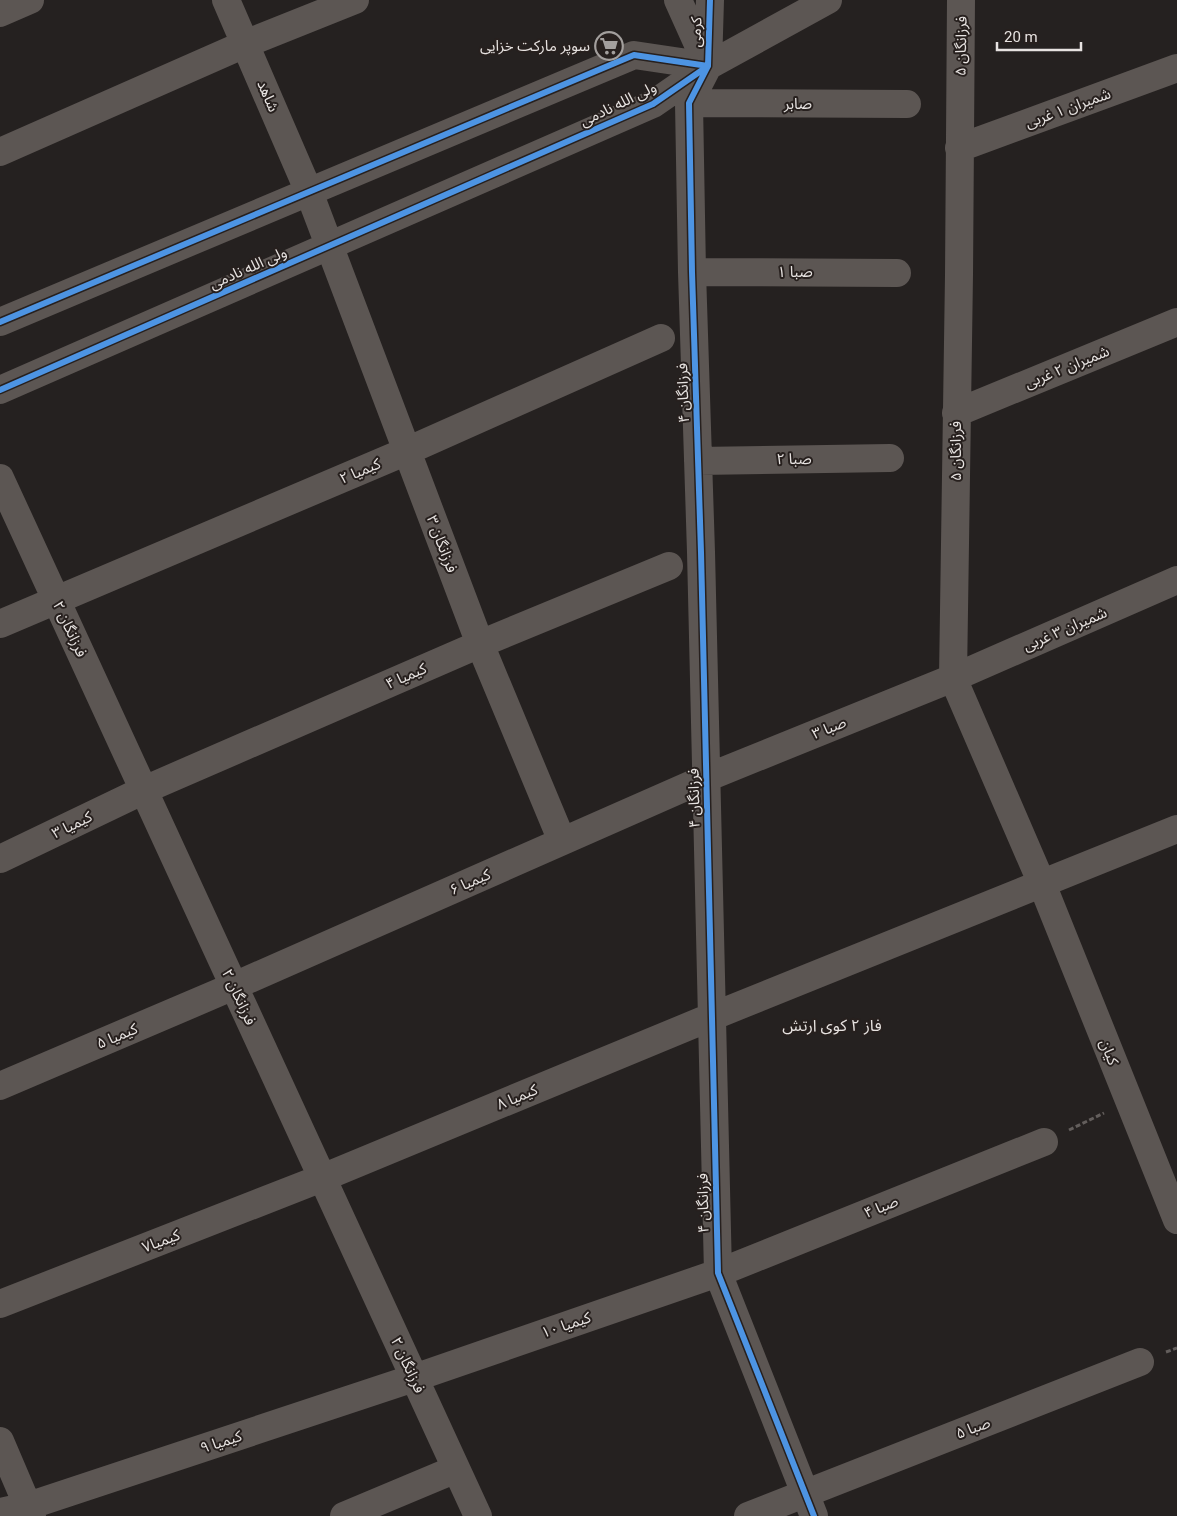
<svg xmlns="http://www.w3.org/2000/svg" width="1177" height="1516" font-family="Roboto,'Noto Sans Arabic',sans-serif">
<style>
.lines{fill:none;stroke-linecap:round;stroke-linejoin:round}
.path{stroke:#635e5c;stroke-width:3;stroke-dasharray:5 2.5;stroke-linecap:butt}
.minor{stroke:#5c5653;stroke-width:28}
.cycleway-casing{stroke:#27201e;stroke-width:9}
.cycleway{stroke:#4d94e3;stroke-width:6}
.labels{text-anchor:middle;stroke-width:4;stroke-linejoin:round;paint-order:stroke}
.street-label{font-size:15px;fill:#e7e3e1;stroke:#27201e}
.poi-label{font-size:15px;fill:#e7e3e1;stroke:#27201e;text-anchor:end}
.neighbourhood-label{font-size:16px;fill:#e7e3e1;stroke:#27201e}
</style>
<rect width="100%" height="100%" fill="#252120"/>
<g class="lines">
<path class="path" d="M1069 1130 1104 1113
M1166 1352 1177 1348"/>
<path class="minor" d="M226 0 309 192 480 644 562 841
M678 0 705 60
M710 0 708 66 689 103 692 272 701 552 718 1273 814 1516
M961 0 959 275 953 678 1042 884 1177 1220
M0 13 30 0
M708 66 828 0
M689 103 907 104
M959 148 1177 68
M0 152 245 44 355 0
M692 272 897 273
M0 322 634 55 708 66 653 104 0 390
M956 413 1177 322
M698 461 890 458
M0 478 478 1516
M0 624 407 451 661 338
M0 859 144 790 480 644 669 566
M0 1086 234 986 706 778 953 678 1177 580
M0 1304 322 1178 711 1017 1177 829
M0 1441 32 1516
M0 1512 28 1506 414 1378 718 1273 1044 1142
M344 1516 456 1469
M748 1516 1140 1362"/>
<defs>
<path id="cycleway" d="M710 0 708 66 689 103 692 272 701 552 718 1273 814 1516
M0 322 634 55 708 66 653 104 0 390"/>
</defs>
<use href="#cycleway" class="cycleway-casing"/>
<use href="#cycleway" class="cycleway"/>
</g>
<defs>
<symbol id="supermarket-ring" viewBox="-11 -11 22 22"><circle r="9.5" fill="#27201e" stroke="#a39f9d" stroke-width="1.5"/><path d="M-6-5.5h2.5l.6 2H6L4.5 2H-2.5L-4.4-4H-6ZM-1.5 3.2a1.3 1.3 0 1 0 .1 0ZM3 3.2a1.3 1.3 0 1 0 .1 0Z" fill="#a39f9d"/></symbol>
</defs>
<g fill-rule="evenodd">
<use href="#supermarket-ring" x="593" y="30" width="32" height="32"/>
</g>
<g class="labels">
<g class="street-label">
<text transform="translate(696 32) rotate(-88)" y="5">کرمی</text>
<text transform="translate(961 46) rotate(-89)" y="5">فرزانگان ۵</text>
<text transform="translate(268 96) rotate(67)" y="5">شاهد</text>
<text transform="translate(618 104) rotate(-26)" y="5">ولی الله نادمی</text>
<text x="798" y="109">صابر</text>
<text transform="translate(1068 108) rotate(-20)" y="5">شمیران ۱ غربی</text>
<text transform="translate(248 268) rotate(-24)" y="5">ولی الله نادمی</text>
<text x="795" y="277">صبا ۱</text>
<text transform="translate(1067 367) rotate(-22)" y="5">شمیران ۲ غربی</text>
<text transform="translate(683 393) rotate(-92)" y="5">فرزانگان ۴</text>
<text transform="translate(956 451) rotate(-90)" y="5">فرزانگان ۵</text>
<text transform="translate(794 459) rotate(-1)" y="5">صبا ۲</text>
<text transform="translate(360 471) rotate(-23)" y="5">کیمیا ۲</text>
<text transform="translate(442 544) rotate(69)" y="5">فرزانگان ۳</text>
<text transform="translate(70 629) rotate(65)" y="5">فرزانگان ۲</text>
<text transform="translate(1065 629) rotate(-23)" y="5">شمیران ۳ غربی</text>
<text transform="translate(406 676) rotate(-24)" y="5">کیمیا ۴</text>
<text transform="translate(829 728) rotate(-22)" y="5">صبا ۳</text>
<text transform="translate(694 798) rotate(-91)" y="5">فرزانگان ۴</text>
<text transform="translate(72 825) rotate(-26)" y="5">کیمیا ۳</text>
<text transform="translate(470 882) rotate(-24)" y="5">کیمیا ۶</text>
<text transform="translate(239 997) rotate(65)" y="5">فرزانگان ۲</text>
<text transform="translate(117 1036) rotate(-23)" y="5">کیمیا ۵</text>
<text transform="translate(1109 1052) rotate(68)" y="5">کیان</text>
<text transform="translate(517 1097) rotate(-23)" y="5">کیمیا ۸</text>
<text transform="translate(703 1203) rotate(-91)" y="5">فرزانگان ۴</text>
<text transform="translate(881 1207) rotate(-22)" y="5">صبا ۴</text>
<text transform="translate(161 1241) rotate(-21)" y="5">کیمیا۷</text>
<text transform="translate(566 1325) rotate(-19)" y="5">کیمیا ۱۰</text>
<text transform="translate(408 1365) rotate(65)" y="5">فرزانگان ۲</text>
<text transform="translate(973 1428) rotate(-21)" y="5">صبا ۵</text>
<text transform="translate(221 1442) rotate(-18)" y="5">کیمیا ۹</text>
</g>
<g class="poi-label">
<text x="590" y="51">سوپر مارکت خزایی</text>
</g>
<g class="neighbourhood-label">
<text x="832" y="1031">فاز ۲ کوی ارتش</text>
</g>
</g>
<path d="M997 42v8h84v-8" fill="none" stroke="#e7e3e1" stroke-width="2.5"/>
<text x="1004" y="42" font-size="15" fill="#e7e3e1" stroke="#27201e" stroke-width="4" paint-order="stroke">20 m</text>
</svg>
